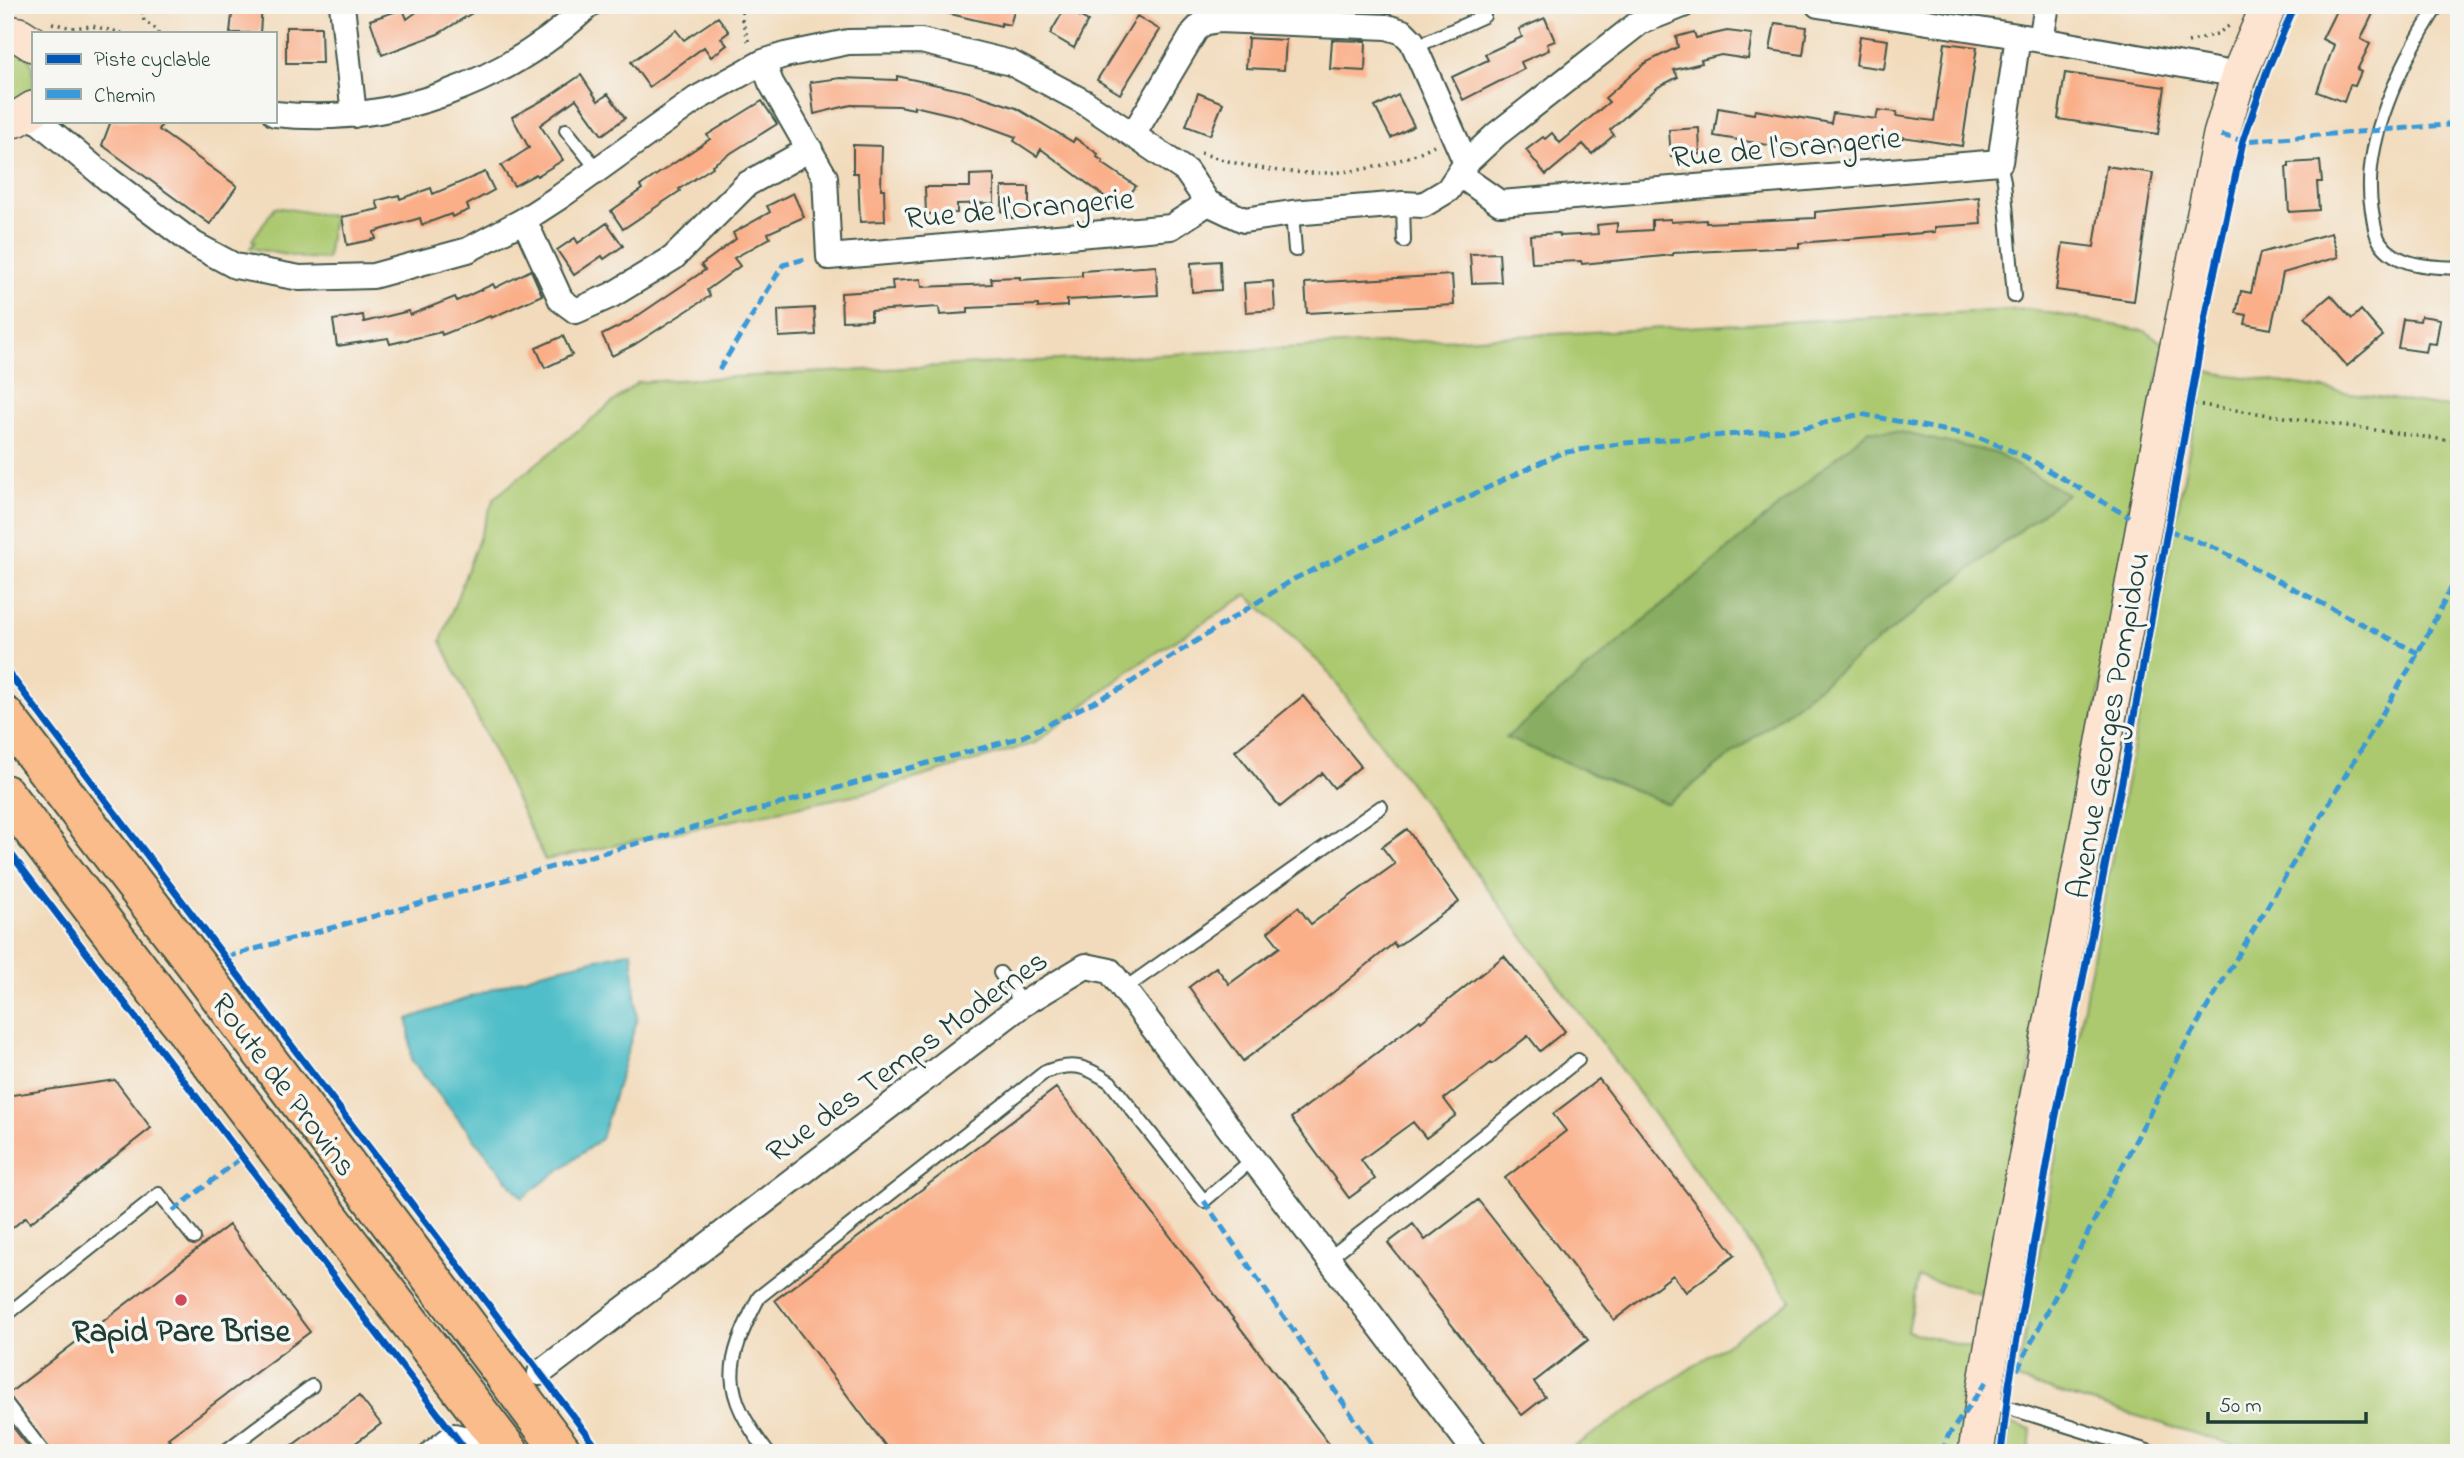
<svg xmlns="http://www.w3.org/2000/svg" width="2464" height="1458" font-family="'Indie Flower',sans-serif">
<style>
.green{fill:#acc970;stroke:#668352;stroke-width:2}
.forest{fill:#89ad62;stroke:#54754b;stroke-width:2}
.water{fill:#50bec8;stroke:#387e7e;stroke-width:2}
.building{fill:#faaf89}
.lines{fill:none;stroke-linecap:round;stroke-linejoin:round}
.lane-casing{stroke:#3f5548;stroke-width:16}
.street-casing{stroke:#3f5548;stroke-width:28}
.secondary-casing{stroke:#3f5548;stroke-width:38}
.primary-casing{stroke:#3f5548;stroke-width:42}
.path{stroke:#3f5548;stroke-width:3.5;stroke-dasharray:2 5;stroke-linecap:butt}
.lane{stroke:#fff;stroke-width:12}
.street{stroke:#fff;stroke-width:24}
.secondary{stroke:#fde4d0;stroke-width:35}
.primary{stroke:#f9bc8a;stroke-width:38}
.quiet{stroke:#3a99d8;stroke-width:5;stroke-dasharray:10 5;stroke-linecap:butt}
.cycleway-casing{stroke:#f6f6f2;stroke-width:11}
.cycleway{stroke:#0057b8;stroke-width:7}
.poi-dot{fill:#d1495b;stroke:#f6f6f2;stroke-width:2.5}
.labels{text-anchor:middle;stroke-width:7;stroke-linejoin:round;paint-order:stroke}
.street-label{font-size:32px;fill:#1f3d34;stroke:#f6f6f2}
.poi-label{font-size:32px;font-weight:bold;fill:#1f3d34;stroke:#f6f6f2}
</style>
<rect width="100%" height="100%" fill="#f6f6f2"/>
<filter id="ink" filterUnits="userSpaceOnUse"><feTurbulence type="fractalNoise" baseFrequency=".0143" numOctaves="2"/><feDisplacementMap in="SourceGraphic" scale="14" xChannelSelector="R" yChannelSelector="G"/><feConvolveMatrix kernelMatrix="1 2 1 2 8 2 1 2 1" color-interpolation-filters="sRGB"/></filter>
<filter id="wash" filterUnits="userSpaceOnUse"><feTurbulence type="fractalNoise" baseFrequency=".00686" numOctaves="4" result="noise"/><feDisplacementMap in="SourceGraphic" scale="28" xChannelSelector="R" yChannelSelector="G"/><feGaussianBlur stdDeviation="1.57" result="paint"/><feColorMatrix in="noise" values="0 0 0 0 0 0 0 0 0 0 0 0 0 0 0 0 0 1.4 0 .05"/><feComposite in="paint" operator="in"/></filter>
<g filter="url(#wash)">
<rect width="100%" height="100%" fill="#f2dbbc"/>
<path class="green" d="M5 44 28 57 33 67V87L28 97 5 111Z
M275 207 333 216 327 259 303 258 250 248 255 242 252 240Z
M2029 309 2145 331 2164 344 1988 1295 1918 1277 1907 1331 1973 1348 1962 1453H1565L1791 1300 1324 667 1247 595 1134 667 1035 743 877 790 545 860 441 641 494 498 638 382Z
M2204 371 2459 409V1453H2260L2017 1380 2061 1127Z
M2010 1424 2031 1429 2029 1453H2006Z"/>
<path class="forest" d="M1868 430 1899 432 1995 453 2067 494 1668 804 1506 738Z"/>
<path class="water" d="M632 951 637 1020 601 1139 522 1198 412 1061 408 1019 541 972Z"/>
<g id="blocks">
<path class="building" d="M233 5H262L260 33H230Z
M426 5H485L438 34 382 55 370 20 403 9 407 19Z
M942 5H1016L1010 25 1001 23V26L942 12Z
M2339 5H2377L2361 39 2370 44 2357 70 2361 72 2355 86 2350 85 2344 102 2317 92 2334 45 2322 39Z
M1065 8 1088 21 1074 48 1050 34Z
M1137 16 1160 30 1120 94 1097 80Z
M718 17 729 32 721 38 727 45 711 57 704 47 649 87 631 62 676 30 684 40Z
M1545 18 1555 41 1547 44 1549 50 1521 62 1524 69 1463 100 1452 77 1488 60 1485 54 1522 37 1519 29Z
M1775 23 1807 27 1803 55 1770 50Z
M286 27H321L322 63H286Z
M1727 31 1752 34 1748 59 1721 55 1701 60 1702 63 1674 70 1678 77 1658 87 1610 130 1614 135 1592 154 1583 144 1546 175 1526 150 1543 137 1545 139 1552 133 1560 143 1609 102 1605 98 1645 63 1678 47 1676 37 1694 32 1696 38Z
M1860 36 1888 40 1884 69 1856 65Z
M1248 38 1286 40 1284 70 1246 68Z
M1332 40 1366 41 1365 71 1330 69Z
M1945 43 1977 47 1962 146 1903 137 1902 139 1893 137 1892 143 1858 139 1857 142 1848 141 1847 147 1815 143V146L1805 144 1804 151 1714 136 1718 108 1754 114 1755 110 1831 123 1833 113 1876 119 1878 110 1897 112 1896 116 1934 121Z
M2065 73 2165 87 2158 134 2058 119Z
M581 75 598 101 608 94 625 118 602 135 576 99 540 125 563 160 537 176 536 174 514 186 501 166 529 148 512 117 547 98Z
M897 76 969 92 1016 108 1073 142 1075 138 1098 154 1097 157 1103 161 1102 163 1136 186 1120 208 1041 149 1037 156 1014 141 1016 137 961 117 914 106V109L899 106 851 105 814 114 810 82 841 78 897 80Z
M1198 93 1223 103 1210 135 1186 126Z
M1398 95 1414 126 1391 138 1375 107Z
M762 101 777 124 712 165 713 167 679 189 680 191 623 229 611 211 642 189 640 186 710 139 707 135Z
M111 121H163L159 130 237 186 210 224 102 145Z
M1699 128 1700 154 1671 157 1669 130Z
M853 145 882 146 881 189H884L885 221 860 222 858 173H853Z
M2320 161 2322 182H2317L2319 210 2289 212 2286 167H2289V163Z
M2106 166 2153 173 2134 301 2056 290 2063 243 2094 247Z
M485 172 494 190 467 205 469 210 452 217 451 214 422 225 420 218 374 232 376 239 347 245 342 217 379 209 376 201 399 195 400 199 431 188 433 194Z
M994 174V203L957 204V213L926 214 925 187H970V175Z
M1002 187H1029V218H1011L1010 212H1002Z
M793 193 804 217 768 233 770 238 734 258 740 266 707 290 710 296 634 345 612 356 602 335 630 321 705 270 701 265 736 239 733 233 770 212 767 206Z
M1979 197 1981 224 1935 227V232L1799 243V247L1673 253V255L1582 264 1581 261 1532 263 1530 235 1559 233 1560 236 1598 234 1597 225 1617 223V232L1652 230V220L1671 219V222L1706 220V223L1815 218V212Z
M607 223 623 246 604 259 602 256 574 275 557 250 575 238 578 243Z
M2331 233 2338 257 2283 273 2271 329 2245 324 2247 315 2236 313 2241 291 2251 293 2260 253Z
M1499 253 1501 282 1472 283 1470 254Z
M1220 261 1221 290 1192 292 1191 263Z
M1156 266 1158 295 1067 300V306L1038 308V305L968 308V313L940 315 939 307 871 311V320L842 321 841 293 893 290 892 281 921 279 922 287 992 284 991 278 1020 277V280L1082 276V271Z
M531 270 542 295 491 318 490 316 442 335 441 332 390 344 388 338 337 346 333 320 363 315 364 322 409 311 410 315 455 297 457 301 493 284 495 288Z
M1452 275 1454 305 1307 313 1305 283Z
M1273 281 1275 310 1246 312 1244 283Z
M2331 295 2352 319 2361 310 2383 336 2347 366 2305 317Z
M814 308 816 335 779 337 778 310Z
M2421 316 2440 319 2436 344 2428 343 2426 352 2398 348 2403 319 2420 321Z
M563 336 572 355 545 368 536 348Z
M1303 696 1361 766 1334 788 1322 773 1280 807 1235 751Z
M1407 829 1459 902 1396 947 1394 943 1314 1008 1243 1061 1189 987 1216 967 1229 984 1280 947 1268 932 1298 907 1311 924 1395 864 1382 847Z
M1504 956 1565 1031 1540 1051 1528 1036 1492 1064 1491 1063 1444 1099 1456 1115 1426 1138 1413 1122 1361 1160 1375 1179 1349 1198 1291 1118 1420 1020 1421 1022Z
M1599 1079 1735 1255 1686 1292 1673 1275 1614 1320 1505 1178 1566 1131 1553 1114Z
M115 1080 151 1128 30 1223 26 1217 5 1234V1096Z
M1056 1088 1076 1113 1336 1453H891L775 1300Z
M1478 1200 1588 1340 1534 1382 1545 1397 1522 1415 1388 1243 1413 1224 1425 1240Z
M229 1225 310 1332 168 1438 170 1440 153 1453H53L8 1394Z
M359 1396 381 1424 342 1453H282Z
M5 1417 33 1453H5Z"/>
</g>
</g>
<g filter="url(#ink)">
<use href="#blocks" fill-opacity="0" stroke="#3f5548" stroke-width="2"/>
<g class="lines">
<defs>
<path id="lane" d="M2438 5C2402 61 2360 144 2372 211 2374 221 2374 233 2380 242 2397 267 2432 267 2459 268
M1415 47 1484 16
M566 130 598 170
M2000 162 2004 181 2014 296
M1403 204 1404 241
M1292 213 1295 250
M1000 973 1023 1004
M1124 989 1381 807
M1328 1259 1578 1060
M5 1316 159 1194 194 1238
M1987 1401 2154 1453
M5 1402 44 1453
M223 1453 312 1386
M768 1453C720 1390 724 1365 759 1297L1045 1072C1073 1061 1086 1066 1110 1082L1204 1201 1253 1159"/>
<path id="street" d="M342 5 354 115
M1818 5 2018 36 2239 75
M2041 40 2047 5
M763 62 771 83 825 177 829 257 1171 227 1208 203
M275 114C389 127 506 84 589 5
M38 121 109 180 194 244 235 266 300 278 373 276 468 250 524 220 561 196 696 99 763 62 785 55 848 42 921 41 1011 63 1084 102 1186 171 1208 203 1244 220 1292 213 1403 204 1423 205 1448 190 1466 163 1497 134 1640 22 1683 5
M1133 135 1195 31 1203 23 1218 20 1387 27 1403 32 1412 41 1466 163
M1460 175 1500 203 2000 162 2018 36
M524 220 561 300 576 311 612 295 673 258 747 184 810 149
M540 1373 1023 1004 1086 966 1110 971 1476 1453
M432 1453 454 1436 507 1449"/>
<path id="secondary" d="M5 32 19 35 33 44
M5 121 17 119 33 109
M1976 1453 1986 1382 2006 1268 2173 370 2221 135 2239 75 2269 5"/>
<path id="primary" d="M5 716 197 966 563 1453
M5 794 510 1453"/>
</defs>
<use href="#lane" class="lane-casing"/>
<use href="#street" class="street-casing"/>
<use href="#secondary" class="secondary-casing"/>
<use href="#primary" class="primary-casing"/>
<path class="path" d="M141 5 144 21 158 30V33
M742 5V20L749 43
M52 23 72 28 92 26 122 33
M2188 42 2217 34 2229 26
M1201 153C1275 178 1363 184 1434 145
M2194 404 2459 442"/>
<use href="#lane" class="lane"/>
<use href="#street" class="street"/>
<use href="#secondary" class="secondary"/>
<use href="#primary" class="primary"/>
<path class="quiet" d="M2221 135 2243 141 2459 124
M719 370 783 265 805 259
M2168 530 2217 549 2418 653
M226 957 1022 737 1122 688 1294 579 1561 453 1625 443 1800 429 1861 414 1978 437 2024 456 2129 517
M1204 1201 1378 1453
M173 1211 241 1158
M2017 1370 2187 1041 2412 664 2459 573
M1942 1453 1948 1436 1986 1382"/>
<defs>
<path id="cycleway" d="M5 668 601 1453
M5 846 468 1453
M2001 1453 2009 1385 2055 1120 2125 766 2209 298 2243 141 2267 71 2295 5"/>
</defs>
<use href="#cycleway" class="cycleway-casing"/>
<use href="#cycleway" class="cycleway"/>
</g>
</g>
<circle class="poi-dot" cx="181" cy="1300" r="7"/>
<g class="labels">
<g class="street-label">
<text transform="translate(1786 146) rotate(-5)" y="11">Rue de l'Orangerie</text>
<text transform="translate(1019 207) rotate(-5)" y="11">Rue de l'Orangerie</text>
<text transform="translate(2107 725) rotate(-80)" y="11">Avenue Georges Pompidou</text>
<text transform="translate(906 1055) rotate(-36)" y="11">Rue des Temps Modernes</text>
<text transform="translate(285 1084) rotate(53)" y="11">Route de Provins</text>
</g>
<g class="poi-label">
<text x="181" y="1341">Rapid Pare Brise</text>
</g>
</g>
<rect width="2464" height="1458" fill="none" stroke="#f6f6f2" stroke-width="28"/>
<rect x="32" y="32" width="245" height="91" fill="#f6f6f2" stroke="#a0aca6" stroke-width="2"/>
<rect x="46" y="54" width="35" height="10" fill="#0057b8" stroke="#a0aca6" stroke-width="2"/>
<text x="94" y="66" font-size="21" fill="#1f3d34">Piste cyclable</text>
<rect x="46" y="89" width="35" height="10" fill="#3a99d8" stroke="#a0aca6" stroke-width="2"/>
<text x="94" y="102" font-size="21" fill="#1f3d34">Chemin</text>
<path d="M2208 1412v10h158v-10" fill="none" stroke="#1f3d34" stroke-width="3.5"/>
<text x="2219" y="1412" font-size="21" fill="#1f3d34" stroke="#f6f6f2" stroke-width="5" paint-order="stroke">50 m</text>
</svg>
